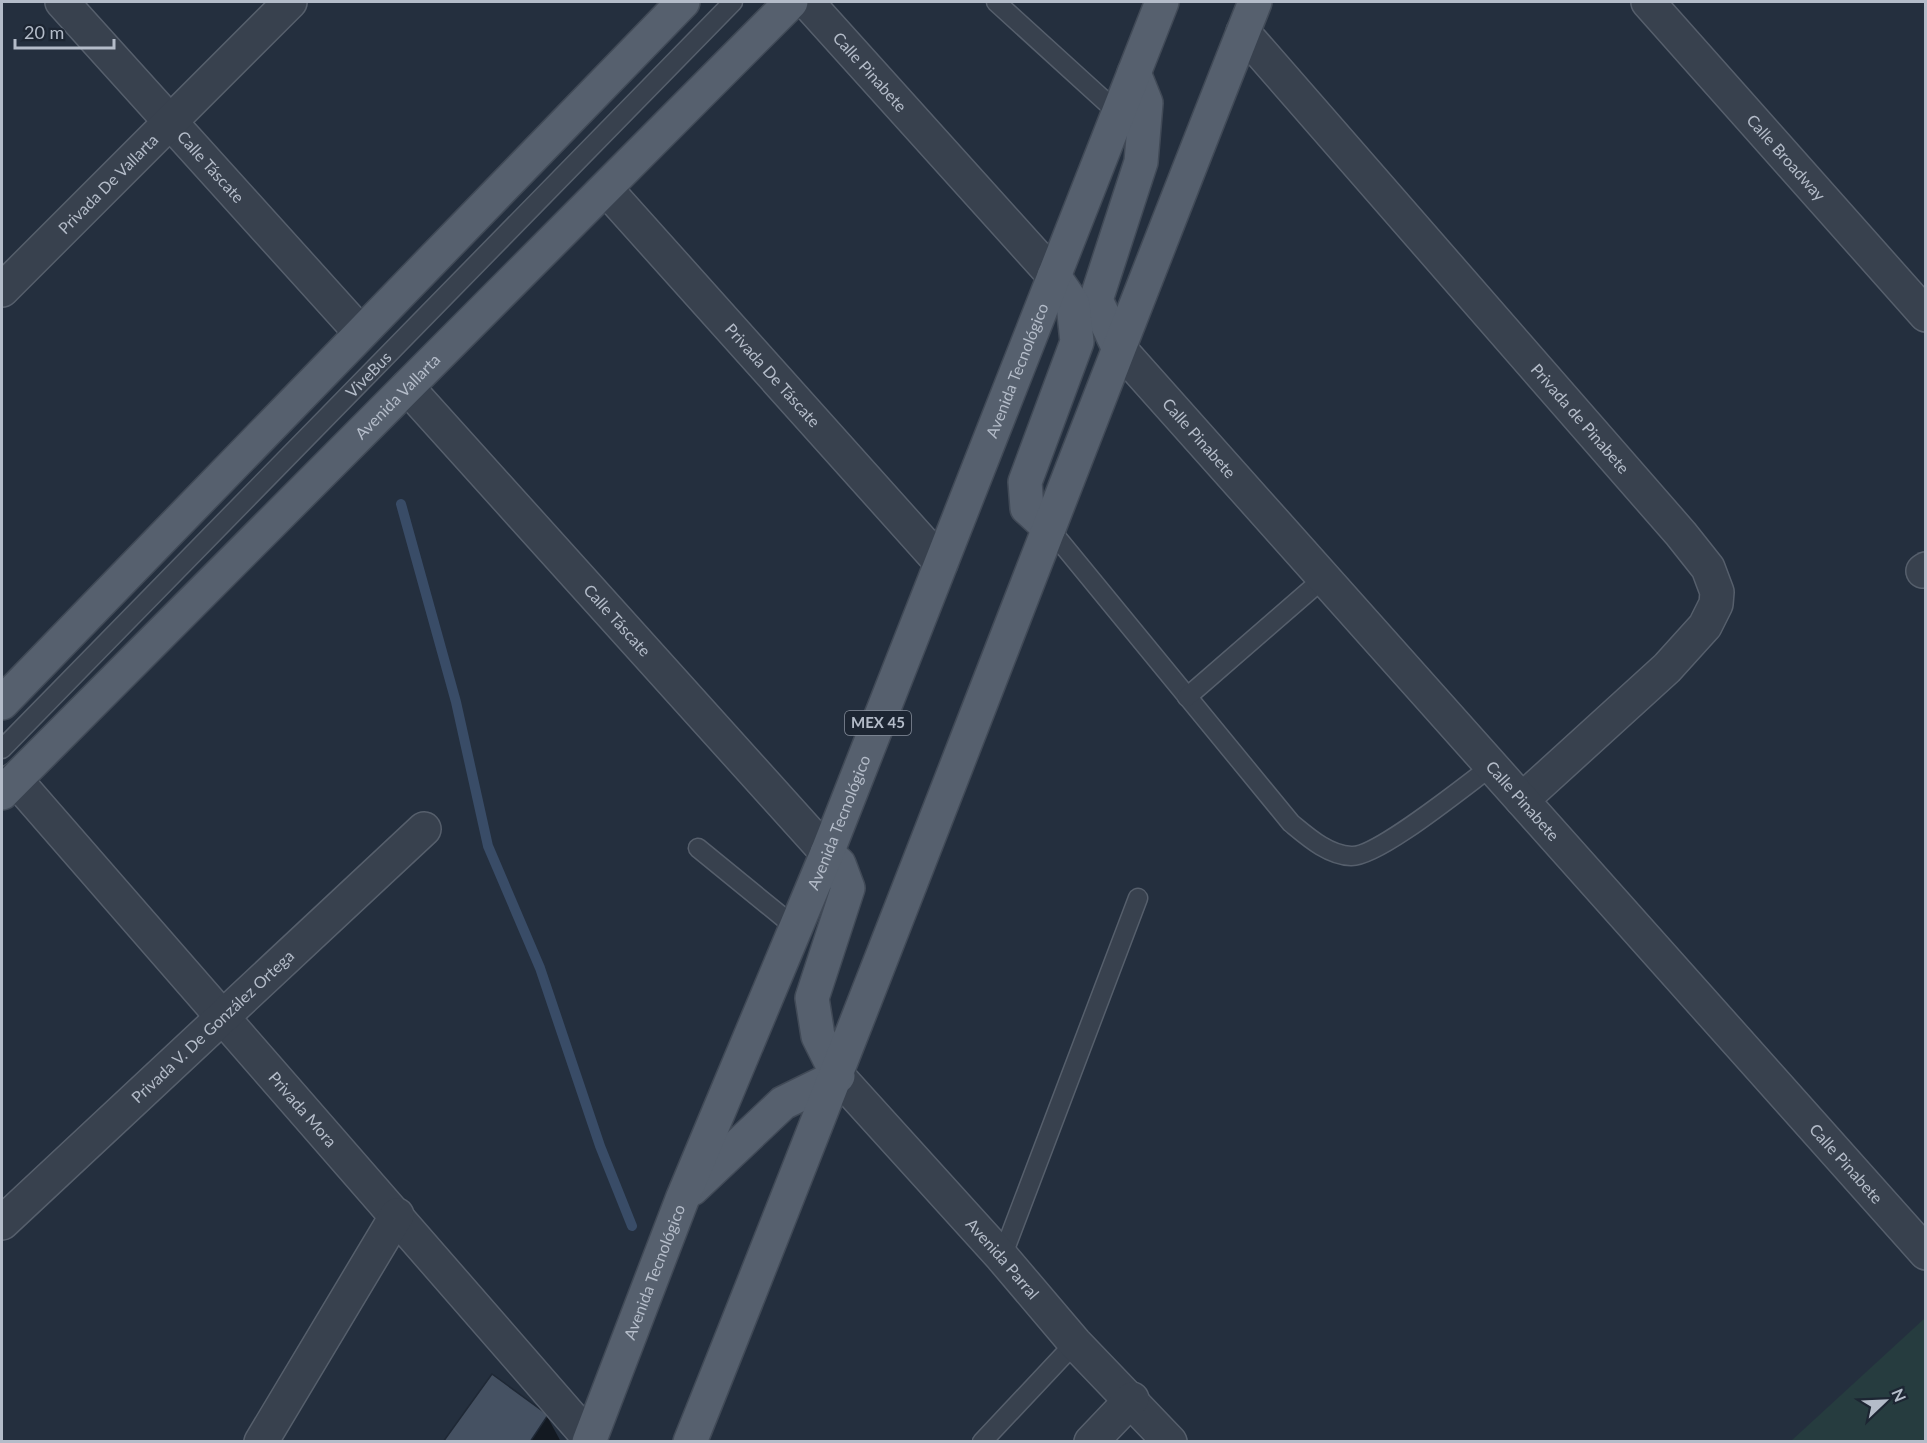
<svg xmlns="http://www.w3.org/2000/svg" width="1927" height="1443" font-family="Lato,sans-serif">
<style>
.green{fill:#263c3f}
.shadow{fill:#0007}
.lines{fill:none;stroke-linecap:round;stroke-linejoin:round}
.stream{stroke:#394c67;stroke-width:10}
.building{fill:#455162;stroke:#1f2835;stroke-width:1.5}
.lane-casing{stroke:#565f6c;stroke-width:21}
.street-casing{stroke:#565f6c;stroke-width:36}
.primary-casing{stroke:#414a57;stroke-width:36}
.lane{stroke:#38414e;stroke-width:18}
.street{stroke:#38414e;stroke-width:33}
.primary{stroke:#56606e;stroke-width:33}
.labels{text-anchor:middle;stroke-width:5;stroke-linejoin:round;paint-order:stroke}
.shield{fill:#1d2633;stroke:#878f9c;stroke-width:1.5}
.shield-label{font-size:15px;font-weight:bold;fill:#b4bcc9}
.street-label{font-size:16px;fill:#b4bcc9;stroke:#1d2633}
</style>
<rect width="100%" height="100%" fill="#242f3e"/>
<path class="green" d="M1925 1318V1441H1791Z"/>
<path class="shadow" d="M547 1416 561 1442H445Z"/>
<g class="lines">
<path class="stream" d="M401 504 456 702 488 846 540 968 600 1146 632 1226"/>
</g>
<path class="building" d="M492 1374 548 1415 530 1442H443Z"/>
<g class="lines">
<defs>
<g id="lane">
<path d="M996 2 1118 113"/>
<path d="M1049 528 1291 823C1308 837 1328 855 1351 856 1377 858 1467 784 1492 766"/>
<path d="M1187 697 1324 578"/>
<path id="s1" d="M2 749 733 2"/>
<path d="M698 848 796 928"/>
<path d="M1002 1257 1138 898"/>
<path d="M982 1442 1075 1343"/>
</g>
<g id="street">
<path id="s2" d="M62 2 360 332"/>
<path id="s3" d="M807 2 1054 276"/>
<path id="s4" d="M1648 2 1926 315"/>
<path id="s5" d="M1243 32 1681 534 1708 568 1717 592 1716 604 1705 626 1667 668 1522 800"/>
<path id="s6" d="M606 189 941 563"/>
<path id="s7" d="M2 290 290 2"/>
<path id="s8" d="M1118 347 1926 1253"/>
<path id="s9" d="M407 387 827 853"/>
<path d="M1923 571 1926 569"/>
<path id="s10" d="M15 779 590 1439"/>
<path id="s11" d="M838 1076 1002 1257 1075 1343 1170 1442"/>
<path id="s12" d="M2 1223 424 829"/>
<path d="M261 1442 397 1215"/>
<path d="M1091 1442 1132 1399"/>
</g>
<g id="primary">
<path d="M1118 347 1096 300 1141 162 1146 103 1134 73"/>
<path d="M1049 528 1027 508 1025 482 1077 342 1073 304 1054 276"/>
<path d="M2 703 683 2"/>
<path id="s13" d="M2 793 791 2"/>
<path d="M692 1189 783 1103 838 1076 818 1036 812 998 848 888 839 864 827 853"/>
<path id="s14" d="M589 1442 683 1197 827 853 1162 2"/>
<path d="M690 1442C883 963 1065 481 1255 2"/>
</g>
</defs>
<use href="#lane" class="lane-casing"/>
<use href="#street" class="street-casing"/>
<use href="#primary" class="primary-casing"/>
<use href="#lane" class="lane"/>
<use href="#street" class="street"/>
<use href="#primary" class="primary"/>
</g>
<g class="labels">
<rect class="shield" x="845" y="711" width="66" height="24" rx="4.5"/>
<g class="shield-label">
<text x="878" y="728">MEX 45</text>
</g>
<g class="street-label">
<text dy="6" stroke="none"><textPath href="#s3" startOffset="94">Calle Pinabete</textPath></text>
<text dy="6" stroke="none"><textPath href="#s4" startOffset="208">Calle Broadway</textPath></text>
<text dy="6" stroke="none"><textPath href="#s2" startOffset="222">Calle Táscate</textPath></text>
<text dy="6" stroke="none"><textPath href="#s7" startOffset="150">Privada De Vallarta</textPath></text>
<text dy="6" stroke="none"><textPath href="#s14" startOffset="1154">Avenida Tecnológico</textPath></text>
<text dy="6" stroke="none"><textPath href="#s1" startOffset="524">ViveBus</textPath></text>
<text dy="6" stroke="none"><textPath href="#s6" startOffset="250">Privada De Táscate</textPath></text>
<text dy="6" stroke="none"><textPath href="#s13" startOffset="560">Avenida Vallarta</textPath></text>
<text dy="6" stroke="none"><textPath href="#s5" startOffset="513">Privada de Pinabete</textPath></text>
<text dy="6" stroke="none"><textPath href="#s8" startOffset="122">Calle Pinabete</textPath></text>
<text dy="6" stroke="none"><textPath href="#s9" startOffset="314">Calle Táscate</textPath></text>
<text dy="6" stroke="none"><textPath href="#s8" startOffset="608">Calle Pinabete</textPath></text>
<text dy="6" stroke="none"><textPath href="#s14" startOffset="668">Avenida Tecnológico</textPath></text>
<text dy="6" stroke="none"><textPath href="#s12" startOffset="288">Privada V. De González Ortega</textPath></text>
<text dy="6" stroke="none"><textPath href="#s10" startOffset="438">Privada Mora</textPath></text>
<text dy="6" stroke="none"><textPath href="#s8" startOffset="1094">Calle Pinabete</textPath></text>
<text dy="6" stroke="none"><textPath href="#s11" startOffset="246">Avenida Parral</textPath></text>
<text dy="6" stroke="none"><textPath href="#s14" startOffset="182">Avenida Tecnológico</textPath></text>
</g>
</g>
<rect width="1927" height="1443" fill="none" stroke="#b4bcc9" stroke-width="6"/>
<g transform="translate(1885 1401) rotate(67)" stroke="#1d2633" stroke-width="4.5" paint-order="stroke">
<path d="M0-4.5L10 22L0 15L-10 22Z" fill="#b4bcc9"/>
<text y="-9" font-size="16" font-weight="bold" text-anchor="middle" fill="#b4bcc9">N</text>
</g>
<path d="M15 39v9h99v-9" fill="none" stroke="#b4bcc9" stroke-width="3"/>
<text x="24" y="39" font-size="18" fill="#b4bcc9" stroke="#1d2633" stroke-width="4.5" paint-order="stroke">20 m</text>
</svg>
